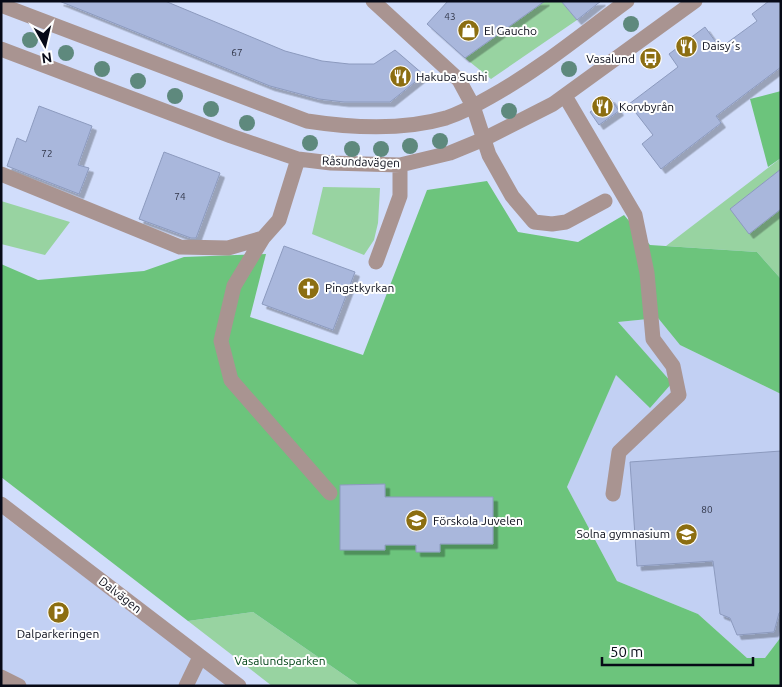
<svg xmlns="http://www.w3.org/2000/svg" width="782" height="687" font-family="Ubuntu,sans-serif">
<style>
.built{fill:#c2d0f3}
.green{fill:#98d3a1}
.forest{fill:#6cc47c}
.building{fill:#a9b7dc;stroke:#8c9abe;filter:url(#shadow)}
.lines{fill:none;stroke-linecap:round;stroke-linejoin:round}
.minor{stroke:#a99491;stroke-width:15}
.tree{fill:#5e897d}
.labels{text-anchor:middle;stroke-width:4;stroke-linejoin:round;paint-order:stroke}
.number-label{font-size:10px;fill:#303548}
.poi-label{font-size:12px;fill:#070a17;stroke:#fefefe;text-anchor:start}
.street-label{font-size:12px;fill:#070a17;stroke:#fefefe}
.park-label{font-size:12px;fill:#004416;stroke:#fefefe}
</style>
<defs>
<filter id="shadow"><feDropShadow dx="4.5" dy="4.5" stdDeviation="0" flood-color="#0004"/></filter>
</defs>
<rect width="100%" height="100%" fill="#d1ddfb"/>
<path class="built" d="M658 318 680 345 781 394V637L765 658H747L698 614 617 581 567 487 616 374 618 322Z
M1 514 229 686H1Z"/>
<path class="green" d="M545 1H561L577 20 491 79 465 58Z
M781 158V279L757 252 666 246Z
M323 187 380 188 378 223 374 240 364 255 312 234Z
M1 201 70 222 45 255 1 244Z
M253 612 360 686H272L188 621Z"/>
<path class="forest" d="M781 91V158L768 167 750 99Z
M487 181 518 232 578 242 624 215 650 245 757 252 781 279V394L680 345 658 318 618 322 672 383 650 408 616 375 567 487 617 581 698 614 747 658H765L781 637V686H360L253 612 188 621 1 477V264L38 280 144 271 184 257 266 254 250 317 363 355 427 190Z"/>
<path class="building" d="M59 1H165L285 51 322 61 349 64H374L395 50 424 75 390 102H344L319 99 270 86Z
M448 1H545L465 58 427 24Z
M561 1H601L577 20Z
M769 1H781V67L716 116 721 123 661 169 642 144 653 135 629 104 678 67 669 54 705 27 720 48 757 21 752 14Z
M610 98 619 111 599 125 590 112Z
M39 106 92 126 78 165 89 168 79 194 7 166 17 138 26 142Z
M164 152 220 173 196 238H191L139 219Z
M781 169V209L749 234 730 209Z
M284 246 355 272 333 330 262 304Z
M781 451V612L779 613 774 632 737 635 730 618 720 614 713 561 637 566 630 462Z
M385 484V497H493V544H440V552H416V545H385V550H340V485Z"/>
<g class="lines">
<path class="minor" d="M373 1 459 80 473 106 489 155 512 196 534 222 552 224 566 222 605 201
M1 5 307 121C352 128 401 131 446 118 461 113 476 105 490 97 539 70 582 34 627 1
M1 49 231 136 298 159 331 163 400 165 450 153 484 139 553 104 695 1
M565 96 635 215 647 273 653 339 673 366 679 395 619 452 613 494
M1 174 180 247 228 248 263 238 279 220 298 159
M263 238 234 286 221 341 231 380 330 493
M376 262 400 196V165
M1 504 239 686
M1 677 19 686
M186 686 200 657"/>
</g>
<g class="tree">
<circle cx="631" cy="24" r="8"/>
<circle cx="30" cy="40" r="8"/>
<circle cx="66" cy="53" r="8"/>
<circle cx="102" cy="69" r="8"/>
<circle cx="569" cy="69" r="8"/>
<circle cx="138" cy="81" r="8"/>
<circle cx="175" cy="96" r="8"/>
<circle cx="211" cy="109" r="8"/>
<circle cx="509" cy="111" r="8"/>
<circle cx="247" cy="123" r="8"/>
<circle cx="440" cy="141" r="8"/>
<circle cx="310" cy="143" r="8"/>
<circle cx="410" cy="146" r="8"/>
<circle cx="352" cy="149" r="8"/>
<circle cx="381" cy="149" r="8"/>
</g>
<defs>
<symbol id="shop-disc" viewBox="-11 -11 22 22"><circle r="9.5" fill="#8c6e11" stroke="#fefefe"/><path d="M-5-2.5h2.3a2.7 3.5 0 0 1 5.4 0H5L5.5 6h-11ZM-1.5-2.5h3a1.5 2.3 0 0 0-3 0Z" fill="#fff"/></symbol>
<symbol id="restaurant-disc" viewBox="-11 -11 22 22"><circle r="9.5" fill="#8c6e11" stroke="#fefefe"/><path d="M-5-6h1v4h1v-4h1v4h1v-4h1v5L-1.5 .5V6h-2V.5L-5-1ZM5-6V6H3V1.5H1.5Q1.5-4 5-6Z" fill="#fff"/></symbol>
<symbol id="bus-disc" viewBox="-11 -11 22 22"><circle r="9.5" fill="#8c6e11" stroke="#fefefe"/><path d="M-5-6H5V4H4V6H2V4H-2V6H-4V4H-5ZM-3.5-4V0h7V-4ZM-3.5 1.2v1.5H-2V1.2ZM2 1.2v1.5H3.5V1.2Z" fill="#fff"/></symbol>
<symbol id="church-disc" viewBox="-11 -11 22 22"><circle r="9.5" fill="#8c6e11" stroke="#fefefe"/><path d="M-1.2-6h2.4v3.5h3.3v2.4h-3.3V6h-2.4V-.1h-3.3v-2.4h3.3Z" fill="#fff"/></symbol>
<symbol id="school-disc" viewBox="-11 -11 22 22"><circle r="9.5" fill="#8c6e11" stroke="#fefefe"/><path d="M0-5L7-2L0 1L-7-2ZM-4 1L0 2.5L4 1V4Q0 6-4 4Z" fill="#fff"/></symbol>
<symbol id="parking-disc" viewBox="-11 -11 22 22"><circle r="9.5" fill="#8c6e11" stroke="#fefefe"/><path d="M-3.5-5.5H1a3.5 3.5 0 0 1 0 7H-1V5.5H-3.5ZM-1-3.4V-.6H.8a1.4 1.4 0 0 0 0-2.8Z" fill="#fff"/></symbol>
</defs>
<g fill-rule="evenodd">
<use href="#shop-disc" x="456" y="18" width="25" height="25"/>
<use href="#restaurant-disc" x="674" y="34" width="25" height="25"/>
<use href="#bus-disc" x="638" y="46" width="25" height="25"/>
<use href="#restaurant-disc" x="388" y="64" width="25" height="25"/>
<use href="#restaurant-disc" x="590" y="94" width="25" height="25"/>
<use href="#church-disc" x="296" y="276" width="25" height="25"/>
<use href="#school-disc" x="404" y="508" width="25" height="25"/>
<use href="#school-disc" x="674" y="522" width="25" height="25"/>
<use href="#parking-disc" x="46" y="600" width="25" height="25"/>
</g>
<g class="labels">
<g class="number-label">
<text x="450" y="20">43</text>
<text x="237" y="56">67</text>
<text x="47" y="157">72</text>
<text x="180" y="200">74</text>
<text x="707" y="513">80</text>
</g>
<g class="poi-label">
<text x="484" y="35">El Gaucho</text>
<text x="702" y="50">Daisy´s</text>
<text x="635" y="63" text-anchor="end">Vasalund</text>
<text x="416" y="81">Hakuba Sushi</text>
<text x="619" y="111">Korvbyrån</text>
<text x="325" y="292">Pingstkyrkan</text>
<text x="433" y="525">Förskola Juvelen</text>
<text x="670" y="538" text-anchor="end">Solna gymnasium</text>
<text x="58" y="638" text-anchor="middle">Dalparkeringen</text>
</g>
<g class="street-label">
<text transform="translate(361 162) rotate(2)" y="4">Råsundavägen</text>
<text transform="translate(120 595) rotate(38)" y="4">Dalvägen</text>
</g>
<g class="park-label">
<text x="280" y="665">Vasalundsparken</text>
</g>
</g>
<rect width="782" height="687" fill="none" stroke="#070a17" stroke-width="5"/>
<g transform="translate(45 45) rotate(172)" stroke="#fefefe" stroke-width="4" paint-order="stroke">
<path d="M0-4L9 19L0 12L-9 19Z" fill="#070a17"/>
<text y="-8" font-size="14" font-weight="bold" text-anchor="middle" fill="#070a17">N</text>
</g>
<path d="M602 657v8h151v-8" fill="none" stroke="#070a17" stroke-width="2.5"/>
<text x="610" y="657" font-size="15" fill="#070a17" stroke="#fefefe" stroke-width="4" paint-order="stroke">50 m</text>
</svg>
